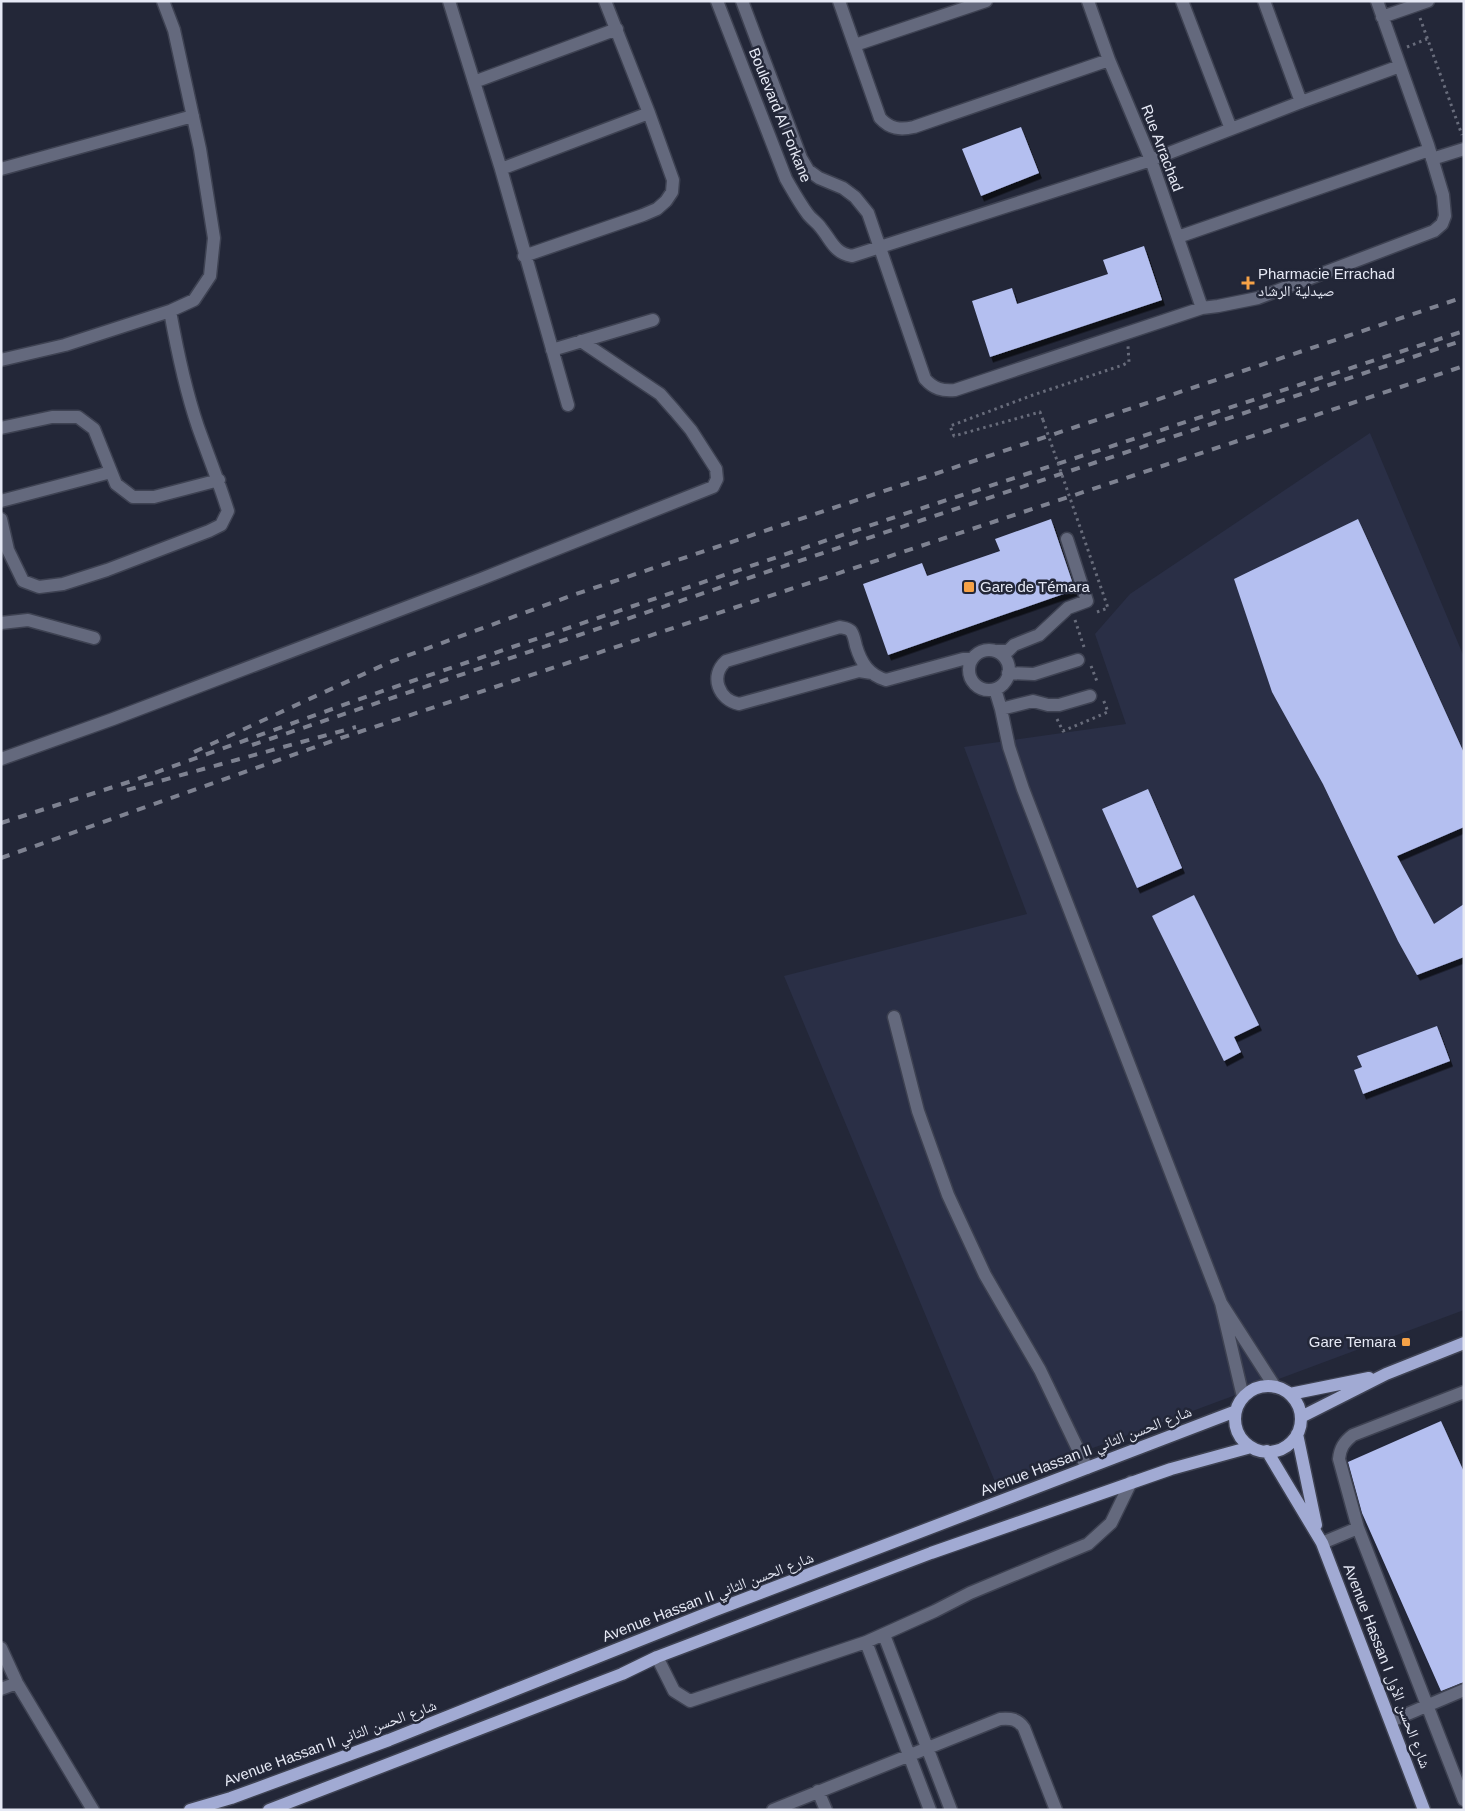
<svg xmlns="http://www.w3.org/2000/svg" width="1465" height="1811" font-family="Helvetica,'Noto Naskh Arabic',sans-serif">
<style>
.built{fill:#2a2f46}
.building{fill:#b4bff0;filter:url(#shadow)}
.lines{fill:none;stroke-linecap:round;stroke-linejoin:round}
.minor-casing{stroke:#3e4252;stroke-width:15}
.major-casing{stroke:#3e4252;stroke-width:15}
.path{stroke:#686c7b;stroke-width:3;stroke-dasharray:2.5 4;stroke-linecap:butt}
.minor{stroke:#64697d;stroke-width:12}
.major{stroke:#a1aad3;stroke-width:12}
.rail{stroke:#7e8291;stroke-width:4;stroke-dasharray:9 9;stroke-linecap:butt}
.path-bridge{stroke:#686c7b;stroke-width:3;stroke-dasharray:2.5 4;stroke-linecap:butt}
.poi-dot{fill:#f6a247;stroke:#232738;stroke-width:2}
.labels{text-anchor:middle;stroke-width:5;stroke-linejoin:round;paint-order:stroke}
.street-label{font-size:15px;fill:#e6e9f5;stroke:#232738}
.poi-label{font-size:15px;fill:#e6e9f5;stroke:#232738;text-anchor:start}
</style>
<defs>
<filter id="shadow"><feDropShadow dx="3" dy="5.5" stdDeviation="0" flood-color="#0009"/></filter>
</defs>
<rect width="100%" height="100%" fill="#232738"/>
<path class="built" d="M1370 433 1464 657V1310L996 1484 784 976 1027 914 964 747 1126 724 1095 634 1130 594Z"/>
<path class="building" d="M1021 127 1039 173 981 196 962 149Z
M1144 246 1162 300 990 357 972 301 1012 288 1017 304 1108 274 1103 260Z
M1051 519 1075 590 888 655 863 584 922 563 927 576 1000 551 995 539Z
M1358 519 1464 753V827L1397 856 1434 924 1464 904V957L1417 975 1398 941 1323 784 1272 692 1234 579Z
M1148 789 1182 868 1137 888 1102 809Z
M1194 895 1259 1025 1234 1037 1241 1052 1224 1061 1152 916Z
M1437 1026 1450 1061 1363 1094 1354 1070 1362 1067 1357 1056Z
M1441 1421 1464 1472V1682L1441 1691 1362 1513 1348 1462Z"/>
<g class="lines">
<defs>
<path id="minor" d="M449 1 501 169 568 405
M717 1 786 179C793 191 799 202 807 213 811 219 817 222 821 228 831 240 834 253 852 256L1151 160 1301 102 1400 66
M742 1 801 158 808 170 819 178 843 188 855 197 868 213 925 379C934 389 942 391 955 390L1202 308 1218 306 1258 298 1434 231 1442 224 1445 216 1443 195 1428 145 1377 1
M839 1 880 118C890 129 900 130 914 127L1109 60
M1088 1 1109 60 1151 160 1202 308
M1182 1 1231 129
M1264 1 1301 102
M1382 17 1428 1
M855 45 986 1
M474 82 617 29
M1432 159 1464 149
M1 169 193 116
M501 169 649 113
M1178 237 1429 150
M524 256 643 215 657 209 666 201 672 192 673 180 649 113 605 1
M552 350 653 320
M1 360 65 345 170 311 194 300 210 276 214 238 200 149 174 30 163 1
M1 428 52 417H78L94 429 116 484 133 497H154L219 480
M1 501 111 472
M1 519 8 550 23 581 39 587 63 584 107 570 209 531 221 525 228 511C219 482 208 455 198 427 185 389 177 350 170 311
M1 623 28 620 94 638
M969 670a20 20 0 1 1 40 0a20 20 0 1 1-40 0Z
M997 651H1008L1014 645 1039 635 1068 608 1087 601 1067 539
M872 673 859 671 739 704C719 700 709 676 726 661L840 627C844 628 848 628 851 631 854 635 855 642 856 646 861 663 869 675 886 680L963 659H971
M1008 673 1034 674 1078 660
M995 689 1001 709 1009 747 1023 789 1221 1303
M1001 709 1033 701 1048 705H1059L1090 696
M1 759 113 719 481 579 713 487 717 479 716 469 691 430 675 411 660 394 581 341
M894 1017 918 1111 948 1195 985 1275 1040 1370 1087 1468
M1243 1397 1221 1303 1275 1387
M1358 1528 1464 1800
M1322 1543 1358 1528 1339 1459C1340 1448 1344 1442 1353 1435L1464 1392
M884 1635 951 1810
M866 1642 930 1810
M1 1648 17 1683 93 1810
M657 1657 674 1691 690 1701 866 1642 935 1611 970 1593 1088 1544 1111 1523 1131 1482
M1 1689 17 1683
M1391 1721 1464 1690
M818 1791 826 1810
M773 1810 1000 1719C1011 1718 1018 1719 1024 1728L1056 1810"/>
<path id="major" d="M1235 1419a33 33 0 1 1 66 0a33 33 0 1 1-66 0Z
M1290 1394 1369 1378
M1301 1417 1386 1374 1464 1343
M1297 1434 1316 1525
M1267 1451 1322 1543 1424 1810
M190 1810 231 1798 389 1740 713 1611 1236 1411
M269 1810 622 1674 657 1657 931 1553 1171 1469 1251 1447"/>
</defs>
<use href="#minor" class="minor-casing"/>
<use href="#major" class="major-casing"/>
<path class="path" d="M1420 18 1462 135
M1407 47 1427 39
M1043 420 1040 412 954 436 950 426 1033 395 1123 365 1129 362 1128 346
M1097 612 1108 608
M1075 620 1084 647
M1091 666 1098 684
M1057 719 1063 731 1108 712 1103 699"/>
<use href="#minor" class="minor"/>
<use href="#major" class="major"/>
<path class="rail" d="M252 745 814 556 1464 340
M194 752 390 662 573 595 1464 297
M127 790 356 727
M1 823 135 780 371 695 901 515 1464 331
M1 858 338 739 1464 366"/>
<path class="path-bridge" d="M1043 420 1108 608"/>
</g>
<g class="poi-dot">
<path d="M1245.5 275.5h5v5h5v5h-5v5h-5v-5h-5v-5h5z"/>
<rect x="963" y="581" width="12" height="12" rx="2.5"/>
<rect x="1401" y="1337" width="10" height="10" rx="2.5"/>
</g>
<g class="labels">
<g class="street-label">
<text transform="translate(780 115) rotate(68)" y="5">Boulevard Al Forkane</text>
<text transform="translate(1162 148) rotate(69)" y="5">Rue Arrachad</text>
<text transform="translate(1086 1451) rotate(-21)" y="5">Avenue Hassan II شارع الحسن الثاني</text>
<text transform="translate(708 1597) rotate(-21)" y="5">Avenue Hassan II شارع الحسن الثاني</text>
<text transform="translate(1387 1666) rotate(69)" y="5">Avenue Hassan I شارع الحسن الأول</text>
<text transform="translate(330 1743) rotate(-20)" y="5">Avenue Hassan II شارع الحسن الثاني</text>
</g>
<g class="poi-label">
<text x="1258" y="279">Pharmacie Errachad<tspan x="1258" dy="17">صيدلية الرشاد</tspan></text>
<text x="980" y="592">Gare de Témara</text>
<text x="1396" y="1347" text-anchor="end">Gare Temara</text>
</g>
</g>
<rect width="1465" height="1811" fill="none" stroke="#e6e9f5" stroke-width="5"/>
</svg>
